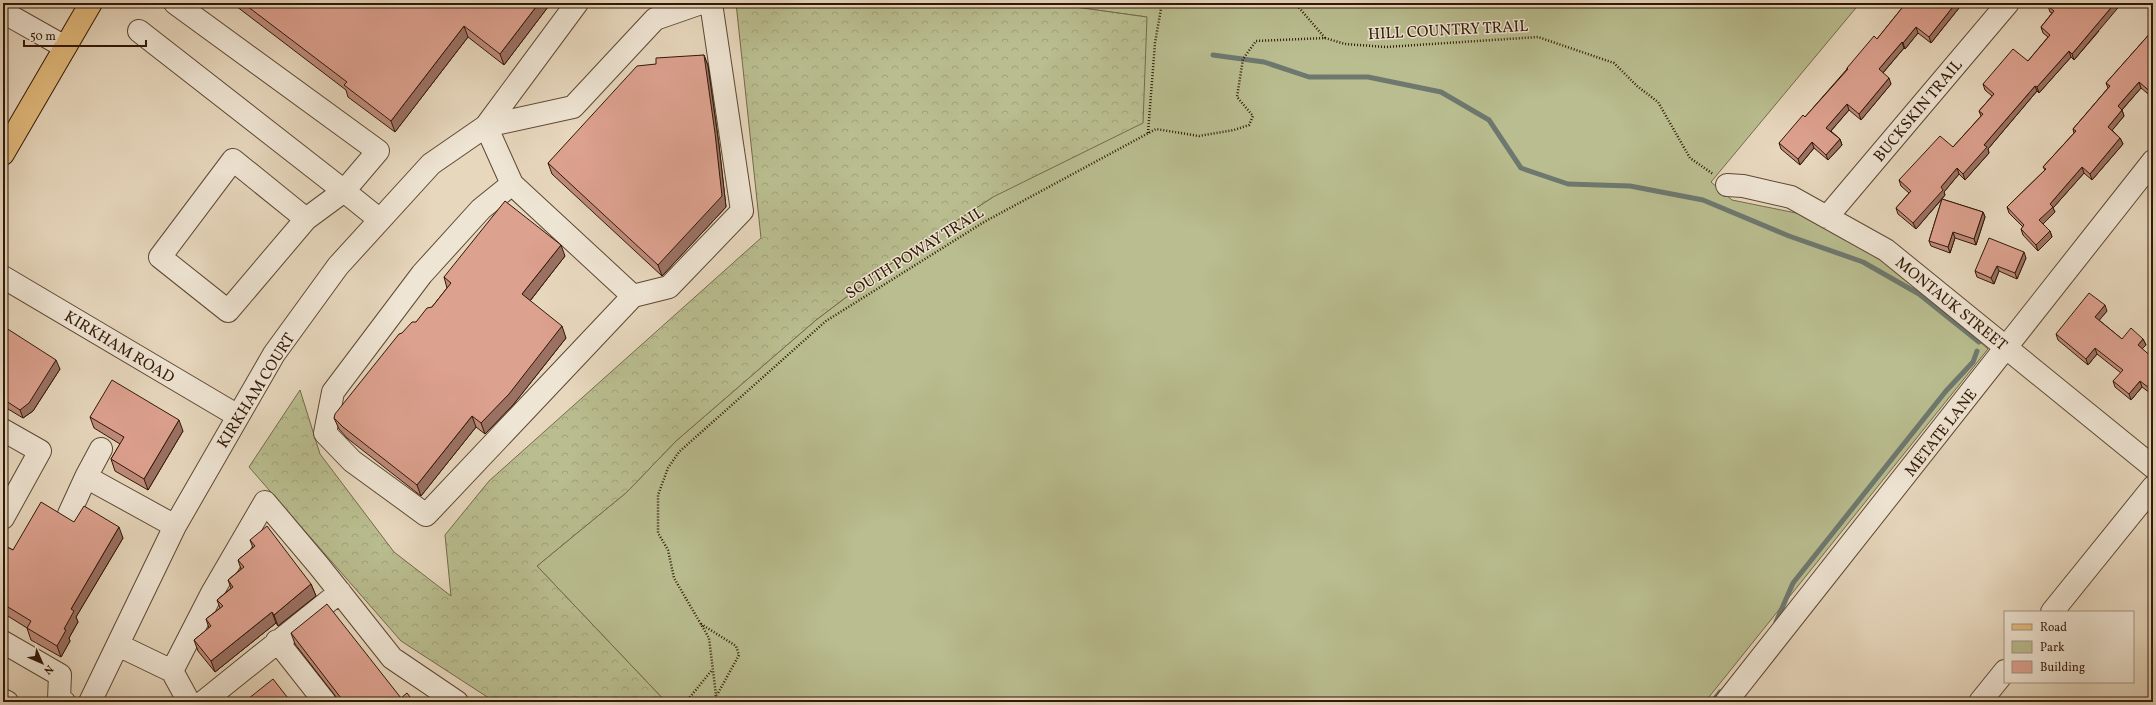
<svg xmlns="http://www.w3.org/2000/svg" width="2156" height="705" font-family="Vollkorn,serif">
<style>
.green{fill:#b9bd8f;stroke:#756a4a}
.forest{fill:url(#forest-crowns);stroke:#756a4a}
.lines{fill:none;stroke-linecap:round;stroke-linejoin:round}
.stream{stroke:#6e786f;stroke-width:5}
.minor-casing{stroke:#5e4834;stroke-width:24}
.major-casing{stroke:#311806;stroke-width:24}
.path{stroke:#311806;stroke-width:2.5;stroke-dasharray:1 2;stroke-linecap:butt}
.minor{stroke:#efe5d4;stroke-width:22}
.major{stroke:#e4bc7e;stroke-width:22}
.wall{fill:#be8a7b;stroke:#311806}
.shaded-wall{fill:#9b7164;stroke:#311806}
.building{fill:#dda18f;stroke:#311806}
.labels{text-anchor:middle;stroke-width:3;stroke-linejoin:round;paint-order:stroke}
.street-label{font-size:16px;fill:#311806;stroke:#efe5d4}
</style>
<defs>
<pattern id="forest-crowns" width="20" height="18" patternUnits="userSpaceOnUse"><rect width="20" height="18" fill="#b9bd8f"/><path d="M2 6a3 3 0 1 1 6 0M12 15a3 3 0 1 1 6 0" fill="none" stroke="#a0a27a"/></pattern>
</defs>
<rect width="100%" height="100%" fill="#e7d7bd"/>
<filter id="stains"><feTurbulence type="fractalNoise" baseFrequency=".005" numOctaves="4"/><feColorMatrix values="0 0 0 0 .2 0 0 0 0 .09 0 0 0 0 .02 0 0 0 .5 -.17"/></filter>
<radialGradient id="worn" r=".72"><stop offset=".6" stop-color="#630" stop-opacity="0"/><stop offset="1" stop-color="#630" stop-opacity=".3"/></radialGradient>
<path class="green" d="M1046 3H1860L1711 182 1732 200 1801 214 1857 241 1915 285 1988 349 1705 702H666L537 566 627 492 676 441 816 320 886 267 993 197 1147 17Z"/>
<path class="forest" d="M736 3H1046L1147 17 1143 123 993 197 886 267 816 320 676 441 627 492 537 566 666 702H495L401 641 249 467 300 390 320 454 394 552 451 596 445 535 489 481 761 238Z"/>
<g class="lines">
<path class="stream" d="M1213 55 1264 62 1309 77H1368L1441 92 1489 120 1521 168 1568 184 1630 186 1703 200 1789 236 1863 262 1919 294 1979 342
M1776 622 1793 583 1946 391 1973 362 1977 351
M1712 702 1720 692"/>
<defs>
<path id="minor" d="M3 12 65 47
M139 31 344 191 378 151 175 3
M486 126 512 184 633 296 426 515 352 461 325 433 333 392 422 274 481 209 512 184
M486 126 573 107 655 19 701 3
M1727 185 1743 186 1791 197 1886 250 2153 467
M1827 217 2008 3
M306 219 233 160 160 257 228 311 306 219 344 191 380 220
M3 277 238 416
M633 296 669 287 742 211 711 3
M3 430 40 451 3 518
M86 477 101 449
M69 514 86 477 175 526
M2052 612 2153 487
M277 641 325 702
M3 642 60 675 59 699 64 702
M118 645 172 671 212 593 265 502 319 566 392 658 457 702
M172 671 189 702
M3 700 7 702
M90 702 175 526 274 354 338 266 431 164 486 126 577 3
M203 702 340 592
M1726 702 2153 161
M1980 702 2005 671"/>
<path id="major" d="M3 154 91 3"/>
</defs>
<use href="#minor" class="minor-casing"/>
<use href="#major" class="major-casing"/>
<path class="path" d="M1325 38 1345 44 1386 47 1538 37 1614 63 1637 86 1658 102 1690 158 1713 174
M1148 133 1155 43 1162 3
M701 624 736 646 739 655 717 695
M686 702 712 670
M714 702 716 695 709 638 674 578 668 550 658 533V495L668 468 679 452 826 321 984 222 1156 129 1199 136 1234 130 1249 125 1253 116 1237 97 1243 59 1256 41 1325 38 1295 3"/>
<use href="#minor" class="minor"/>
<use href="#major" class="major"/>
</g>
<path class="wall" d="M232 3H551L504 65 468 37 395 132 348 97 346 90Z
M1906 3H1957L1959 8 1931 43 1918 33 1905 49 1904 48 1883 73 1891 84 1861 120 1849 110 1831 131 1840 139 1842 145 1828 160 1814 148 1800 165 1781 149 1779 143 1805 117 1847 69V68L1877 39Z
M2048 6 2099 31 2074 60 2071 57 2039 93 2037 91 1988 149 1989 153 1965 180 1959 174 1944 192 1945 195 1942 199 1983 212 1985 217 1976 245 1955 238 1950 253 1931 246 1929 241 1942 199 1916 229 1898 214 1896 208 1909 193 1901 186 1899 180 1953 147 1981 116 1979 111 1992 96 1985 90 1983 84 2028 61 2048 37 2043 33 2041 27 2052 13 2050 12Z
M2153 30V98L2141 88 2122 110 2124 116 2112 130 2120 138 2123 144 2092 180 2084 173 2053 208 2055 212 2043 224 2050 231 2052 237 2038 251 2023 235 2021 229 2023 227 2009 213 2007 207 2045 170 2043 167 2074 133 2073 129 2108 88 2106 83Z
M704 55 708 66 719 145 726 207 662 276 552 174 548 163 656 64Z
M565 256 530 301 566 338 513 405 485 434 476 427 421 496 347 438 339 429 334 418 402 333 416 322 432 307 447 288 444 277Z
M2026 258 2017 279 1999 271 1994 284 1977 277 1975 271Z
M2107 311 2099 320 2122 339H2143L2146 345 2142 349 2153 358V395L2142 387 2131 400 2115 387 2113 381 2121 373 2097 354 2088 365 2058 340 2056 334Z
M3 326 60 369 33 411 23 418 3 406Z
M90 417 183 431 148 490 115 471 111 459 120 444 94 428Z
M74 522 123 538 76 617 78 622 69 638 70 641 61 657 31 640 27 628 3 613V545L13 550Z
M250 540 311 584 316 596 278 626 276 623 215 672 198 651 194 640 209 628 206 619 220 608 217 600 231 588 228 580 241 569 238 560 253 548Z
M291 633 401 698 414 702H340L295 644Z"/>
<path class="shaded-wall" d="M539 3H551L504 65 500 54Z
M1956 3H1957L1959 8 1931 43 1929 37Z
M2115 3H2122L2074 60 2072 54Z
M464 26 468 37 395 132 391 121Z
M1916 27 1918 33 1905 49 1903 43Z
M1902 42 1904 48 1881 75 1879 69Z
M2069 51 2071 57 2039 93 2037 87Z
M704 55 708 66 719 145 726 207 662 276 658 265Z
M1889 78 1891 84 1861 120 1859 114Z
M2139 82 2141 88 2120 112 2118 106Z
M2035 86 2037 91 1988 149 1989 153 1965 180 1963 174 1984 145Z
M1847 104 1849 110 1829 133 1826 128Z
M2122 110 2124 116 2110 133 2108 127Z
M2120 138 2123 144 2092 180 2090 174Z
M1840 139 1842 145 1828 160 1826 155Z
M1812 142 1814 148 1800 165 1798 159Z
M2082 167 2084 173 2053 208 2055 212 2041 226 2039 220 2050 204Z
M1957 168 1959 174 1944 192 1945 195 1916 229 1913 223 1941 187Z
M1983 212 1985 217 1976 245 1974 239Z
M2050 231 2052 237 2038 251 2036 245Z
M1953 232 1955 238 1950 253 1948 247Z
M561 245 565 256 526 306 522 294Z
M2024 252 2026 258 2017 279 2015 273Z
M1997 266 1999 271 1994 284 1991 278Z
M2105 305 2107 311 2097 323 2095 317Z
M562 326 566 338 513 405 485 434 481 423Z
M2143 339 2146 345 2140 351 2138 345Z
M2095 348 2097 354 2088 365 2086 359Z
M56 360 60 369 33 411 23 418 20 410Z
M2140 381 2142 387 2131 400 2129 394Z
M472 416 476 427 421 496 417 485Z
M179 420 183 431 148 490 144 479Z
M119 527 123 538 76 617 78 622 69 638 70 641 61 657 57 646 71 609Z
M311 584 316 596 278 626 274 615Z
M272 612 276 623 215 672 211 661Z"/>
<path class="building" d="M243 3H539L500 54 464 26 391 121 344 85 347 82Z
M1906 3H1956L1929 37 1916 27 1903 43 1902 42 1879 69 1889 78 1859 114 1847 104 1826 128 1840 139 1826 155 1812 142 1798 159 1779 143 1803 115 1805 117 1848 69 1847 68 1874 36 1877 39Z
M2051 3H2115L2072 54 2069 51 2037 87 2035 86 1984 145 1987 147 1963 174 1957 168 1941 187 1943 190 1913 223 1896 208 1911 191 1899 180 1940 136 1953 147 1983 114 1979 111 1994 94 1983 84 2013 49 2028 61 2050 35 2041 27 2054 11 2048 6Z
M2153 30V94L2139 82 2118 106 2122 110 2108 127 2120 138 2090 174 2082 167 2050 204 2053 207 2039 220 2050 231 2036 245 2021 229 2024 225 2007 207 2046 169 2043 167 2076 131 2073 129 2110 86 2106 83Z
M704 55 715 133 722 196 658 265 548 163 637 66 656 64V58Z
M1942 199 1983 212 1974 239 1953 232 1948 247 1929 241Z
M505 201 561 245 522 294 562 326 509 394 481 423 472 416 417 485 343 427 334 418 335 414 399 334 402 333 412 322H416L427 308 432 307 451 283 444 277Z
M1989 238 2024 252 2015 273 1997 266 1991 278 1975 271Z
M2089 293 2105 305 2095 317 2122 339 2131 328 2143 339 2138 345 2153 358V391L2140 381 2129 394 2113 381 2123 370 2095 348 2086 359 2056 334Z
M3 326 56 360 29 403 20 410 3 399Z
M112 380 179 420 144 479 111 459 124 437 90 417Z
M41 502 74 522 84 506 119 527 71 609 74 611 64 629 66 630 57 646 27 628 31 621 3 604V545L13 550Z
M267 526 311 584 274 615 272 612 211 661 194 640 211 626 206 619 223 606 217 600 233 587 228 580 244 567 238 560 255 546 250 540Z
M327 604 401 698 407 693 414 702H344L291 633Z
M273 679 291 702H239L246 697 248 699Z"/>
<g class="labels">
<g class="street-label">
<text transform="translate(1448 29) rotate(-3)" y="6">HILL COUNTRY TRAIL</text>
<text transform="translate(1917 110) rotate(-50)" y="6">BUCKSKIN TRAIL</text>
<text transform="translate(914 252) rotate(-32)" y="6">SOUTH POWAY TRAIL</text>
<text transform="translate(1952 303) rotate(39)" y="6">MONTAUK STREET</text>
<text transform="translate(120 346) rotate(31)" y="6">KIRKHAM ROAD</text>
<text transform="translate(255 390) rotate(-58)" y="6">KIRKHAM COURT</text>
<text transform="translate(1940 432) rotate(-52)" y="6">METATE LANE</text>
</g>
</g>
<rect width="2156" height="705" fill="none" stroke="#e7d7bd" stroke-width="16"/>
<rect x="4" y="4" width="2148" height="697" fill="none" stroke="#311806" stroke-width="2"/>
<rect x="8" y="8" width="2140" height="689" fill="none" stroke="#311806"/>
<rect x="2004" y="611" width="130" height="72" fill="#efe5d4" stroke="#a39382"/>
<rect x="2012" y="624" width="20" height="6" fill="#e4bc7e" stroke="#a39382"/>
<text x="2040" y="631" font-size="12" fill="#311806">Road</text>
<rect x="2012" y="641" width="20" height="12" fill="#b9bd8f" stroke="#a39382"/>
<text x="2040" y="651" font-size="12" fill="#311806">Park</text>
<rect x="2012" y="661" width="20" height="12" fill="#dda18f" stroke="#a39382"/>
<text x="2040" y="671" font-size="12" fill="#311806">Building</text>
<g transform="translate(42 663) rotate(135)" stroke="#efe5d4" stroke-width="3" paint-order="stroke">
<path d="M0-3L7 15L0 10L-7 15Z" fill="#311806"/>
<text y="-6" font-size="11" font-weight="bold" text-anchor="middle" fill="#311806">N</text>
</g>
<path d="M24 40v6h122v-6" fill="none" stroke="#311806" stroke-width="2"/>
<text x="30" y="40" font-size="12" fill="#311806" stroke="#efe5d4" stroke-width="3" paint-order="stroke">50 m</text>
<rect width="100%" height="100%" filter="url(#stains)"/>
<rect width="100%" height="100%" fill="url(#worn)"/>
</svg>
